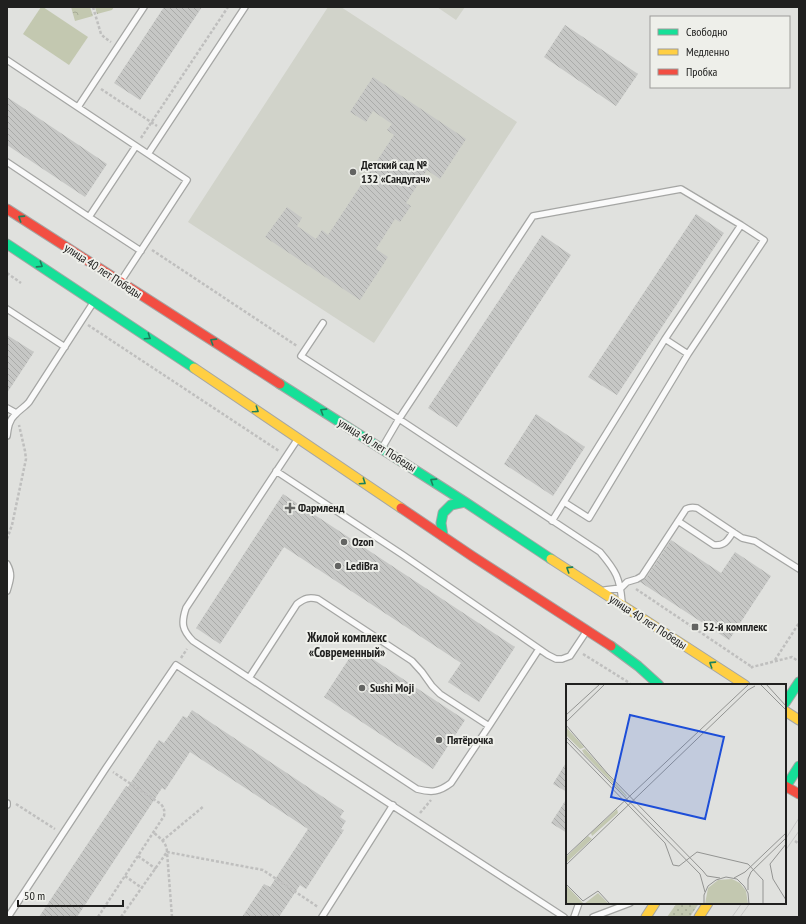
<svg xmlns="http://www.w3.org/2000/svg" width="806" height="924" font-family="'PT Sans Narrow',sans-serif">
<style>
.built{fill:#d1d3ca}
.grass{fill:url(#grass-dots)}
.park{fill:url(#park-crowns)}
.pitch{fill:#c3c8b0}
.building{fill:url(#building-back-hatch)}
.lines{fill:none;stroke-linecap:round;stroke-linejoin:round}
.lane-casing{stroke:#a5a6a4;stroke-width:8}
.fast-casing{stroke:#a5a6a4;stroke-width:11}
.slow-casing{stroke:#a5a6a4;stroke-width:11}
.jam-casing{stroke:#a5a6a4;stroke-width:11}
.path{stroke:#bfbfbe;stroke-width:2.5;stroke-dasharray:3 2;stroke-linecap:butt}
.lane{stroke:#fafafa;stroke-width:5.5}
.fast{stroke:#16e098;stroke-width:9}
.slow{stroke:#ffcf43;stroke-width:9}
.jam{stroke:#f24e42;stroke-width:9}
.tram{stroke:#c8c8c7;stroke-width:1}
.oneway{stroke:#1b805c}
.poi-dot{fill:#636462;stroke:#eeefea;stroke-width:1.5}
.labels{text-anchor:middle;stroke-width:4;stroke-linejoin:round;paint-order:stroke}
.poi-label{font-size:12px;font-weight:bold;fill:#20201f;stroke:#eeefea;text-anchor:start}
.street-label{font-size:12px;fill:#20201f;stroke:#eeefea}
.neighbourhood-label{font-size:13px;font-weight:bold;fill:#20201f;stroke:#eeefea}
.inset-road{fill:none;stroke:#939492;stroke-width:1}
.view{fill:#1d4ed8;fill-opacity:0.15;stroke:#1d4ed8;stroke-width:2}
.inset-edge{fill:none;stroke:#20201f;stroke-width:2}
</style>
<defs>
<pattern id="grass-dots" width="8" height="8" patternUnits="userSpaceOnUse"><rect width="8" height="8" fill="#c3c8b0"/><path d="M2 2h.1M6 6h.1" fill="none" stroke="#a7ac97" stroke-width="1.8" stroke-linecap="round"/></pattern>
<pattern id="park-crowns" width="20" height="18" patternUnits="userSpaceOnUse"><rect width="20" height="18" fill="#c3c8b0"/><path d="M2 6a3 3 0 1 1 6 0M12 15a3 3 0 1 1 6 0" fill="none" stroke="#a7ac97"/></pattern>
<pattern id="building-back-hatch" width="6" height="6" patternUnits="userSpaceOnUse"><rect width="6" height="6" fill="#c6c7c5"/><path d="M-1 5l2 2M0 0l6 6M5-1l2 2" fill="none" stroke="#aaaba9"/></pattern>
</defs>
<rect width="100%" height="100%" fill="#e0e1de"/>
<path class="built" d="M328 7H341L517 122 374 343 188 222Z
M437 7H465L456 20Z"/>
<path class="grass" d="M677 903H699L690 917H667Z"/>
<path class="park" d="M71 7H90L93 16 75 21Z
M95 7H114L112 10 97 14Z"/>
<path class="pitch" d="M41 7H43L88 37 69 65 23 34Z"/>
<path class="building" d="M164 7H202L140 100 114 83Z
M565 25 638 74 616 106 544 57Z
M373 77 466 139 440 179 427 170 406 203 411 206 400 222 395 219 376 249 388 257 360 300 265 237 287 207 302 218 297 226 316 239 322 230 328 235 394 135 387 130 392 124 373 111 366 122 350 112Z
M7 97 107 164 85 197 7 145Z
M696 214 724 233 617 395 588 377Z
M542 235 571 255 457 427 428 408Z
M7 335 34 352 7 393Z
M536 414 585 447 553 496 504 464Z
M283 494 515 647 479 702 448 682 461 663 284 547 220 644 196 628Z
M671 540 721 573 735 552 771 576 729 640 640 582 646 578Z
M356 648 465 720 433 769 324 697Z
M192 710 344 811 340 817 346 821 341 829 344 830 306 889 300 885 279 917H242L264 884 270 887 308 829 190 752 165 790 162 788 77 917H39L126 786 128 787 159 740 164 743 183 716 187 718Z
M567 761V792L553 784Z
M567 798V833L551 823Z"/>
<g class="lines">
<defs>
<path id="lane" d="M7 60 187 180 121 281
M78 107 144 7
M148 154 245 7
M7 162 89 217 136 146
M89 217 141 251
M7 309 65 347
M323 323 301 356 399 419 600 552C616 571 620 578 622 602
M7 408 16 413
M7 436C8 428 9 420 15 415 19 410 25 407 29 402L93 303
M297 440 186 608C181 623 182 630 193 641L417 789C432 793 439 792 451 783L489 726
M382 448 399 419 533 216 681 189 741 225 665 339 688 354 764 240 741 225
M276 471 403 555 548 655 556 659H562L570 656 586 632
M564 502 589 518 688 354
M552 521 665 339
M678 521 714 545C725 546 728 540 733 532
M7 564C13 575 10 580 7 591
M605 590 621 588 627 582 637 579 642 576 686 509C690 507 692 507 697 508L742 538 755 541 799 569
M249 678 297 604C305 598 309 597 318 599L412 661 422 672 432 686 440 694 489 726 539 649
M7 803V805
M8 917 106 768 176 665 564 917
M322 917 393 805
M574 917 579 903
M593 917 630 903"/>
<path id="fast" d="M7 244 194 368
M280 384 465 502 551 559
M443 536 441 523 443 513 451 505 465 502
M611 646 638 666 659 685
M785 703 799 682
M785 788 799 766"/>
<path id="slow" d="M194 368 401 508
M551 559 745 685
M785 711 799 720
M646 917 655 903
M699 917 708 903"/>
<path id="jam" d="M7 209 280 384
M401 508 472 556 611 646
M785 786 799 794"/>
</defs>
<use href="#lane" class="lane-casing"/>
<use href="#fast" class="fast-casing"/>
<use href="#slow" class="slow-casing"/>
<use href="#jam" class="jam-casing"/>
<path class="path" d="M93 7 101 34 105 38 111 42
M101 89 157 126
M141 138 228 7
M152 250 297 346
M7 273 21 283
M88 325 279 451
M7 539 12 525 26 459 25 451 19 425
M636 589 752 667
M583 654 628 682 631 685
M181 658 187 649
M775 660 799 623
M751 668 752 667 792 657 798 661
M16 804 55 829
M420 813 431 800
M785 835H786
M162 841 204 806
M795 841 799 844
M138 856 156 869
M125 876 142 888
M98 917 164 816C165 811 164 808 161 804L113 772
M121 917 167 852C167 843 160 838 153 832
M172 917 167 852 263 870 318 907"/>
<use href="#lane" class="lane"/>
<use href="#fast" class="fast"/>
<use href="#slow" class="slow"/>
<use href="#jam" class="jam"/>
<path class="tram" d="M785 840 799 818
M785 851 799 831
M732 917 742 903
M740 917 750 903"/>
</g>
<defs><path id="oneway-chevron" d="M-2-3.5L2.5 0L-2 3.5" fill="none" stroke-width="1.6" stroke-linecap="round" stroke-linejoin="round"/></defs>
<g class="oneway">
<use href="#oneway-chevron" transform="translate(21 218) rotate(-147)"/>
<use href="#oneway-chevron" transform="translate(40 265) rotate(33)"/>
<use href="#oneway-chevron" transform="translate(148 337) rotate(34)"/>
<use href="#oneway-chevron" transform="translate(213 341) rotate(-148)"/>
<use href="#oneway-chevron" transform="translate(256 410) rotate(34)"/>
<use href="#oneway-chevron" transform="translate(323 411) rotate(-148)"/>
<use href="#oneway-chevron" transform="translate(433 481) rotate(-147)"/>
<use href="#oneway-chevron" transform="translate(363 482) rotate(34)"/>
<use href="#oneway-chevron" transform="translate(569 569) rotate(-147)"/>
<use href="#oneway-chevron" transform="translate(712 664) rotate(-147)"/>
</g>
<g class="poi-dot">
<circle cx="353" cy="172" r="4"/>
<path d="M288 502h4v4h4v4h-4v4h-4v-4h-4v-4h4z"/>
<circle cx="344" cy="542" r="4"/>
<circle cx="338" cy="566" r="4"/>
<rect x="691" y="623" width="8" height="8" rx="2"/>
<circle cx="362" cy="688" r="4"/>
<circle cx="439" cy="740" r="4"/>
</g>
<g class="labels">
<g class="poi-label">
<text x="361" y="169">Детский сад №<tspan x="361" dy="14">132 «Сандугач»</tspan></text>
<text x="298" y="512">Фармленд</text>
<text x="352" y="546">Ozon</text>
<text x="346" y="570">LediBra</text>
<text x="703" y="631">52-й комплекс</text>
<text x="370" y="692">Sushi Moji</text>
<text x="447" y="744">Пятёрочка</text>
</g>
<g class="street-label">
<text transform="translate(103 271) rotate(33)" y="4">улица 40 лет Победы</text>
<text transform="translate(377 445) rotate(32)" y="4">улица 40 лет Победы</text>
<text transform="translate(648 622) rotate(33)" y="4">улица 40 лет Победы</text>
</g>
<g class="neighbourhood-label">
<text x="347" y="642">Жилой комплекс<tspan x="347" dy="15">«Современный»</tspan></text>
</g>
</g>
<g transform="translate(566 684)">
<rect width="220" height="220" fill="#e0e1de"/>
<path d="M0 43 18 63 17 64 14 65 0 51ZM19 65 61 112 60 113 18 70 16 66ZM51 125 52 129 26 152 25 149ZM22 152 26 155 0 179V173ZM166 195 174 199 180 207 182 220H139L142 204 152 196ZM0 201 18 220 32 209 43 220H0Z" fill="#c3c8b0"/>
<path class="inset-road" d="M200 0 220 22M195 1 220 26M0 31 34 0M0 38 39 0M0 41 41 89 137 187 141 192 154 194M0 53 134 190 139 208M0 57 99 159 107 181 113 182 131 168 182 180 197 196V220M220 160 204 180 207 195 220 216M0 172 183 0M0 181 182 6 189 2M168 194 179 188 220 149M0 200 17 217 32 207 44 220M182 206V195L185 188 220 154M138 220V211L142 202 150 196 160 193 171 195 178 202 182 209 183 220"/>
<path class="view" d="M64 31 158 53 139 135 45 113Z"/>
<rect width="220" height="220" class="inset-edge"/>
</g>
<rect width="806" height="924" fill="none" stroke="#20201f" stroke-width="16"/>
<rect x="650" y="16" width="140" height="72" fill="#eeefea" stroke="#9c9c99"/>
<rect x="658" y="29" width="20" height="6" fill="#16e098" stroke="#9c9c99"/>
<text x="686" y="36" font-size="12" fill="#20201f">Свободно</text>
<rect x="658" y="49" width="20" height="6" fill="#ffcf43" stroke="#9c9c99"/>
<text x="686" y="56" font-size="12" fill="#20201f">Медленно</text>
<rect x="658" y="69" width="20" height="6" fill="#f24e42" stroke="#9c9c99"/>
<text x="686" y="76" font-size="12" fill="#20201f">Пробка</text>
<path d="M18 900v6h105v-6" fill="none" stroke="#20201f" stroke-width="2"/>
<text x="24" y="900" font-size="12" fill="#20201f" stroke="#eeefea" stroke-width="3" paint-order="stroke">50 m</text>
</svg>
